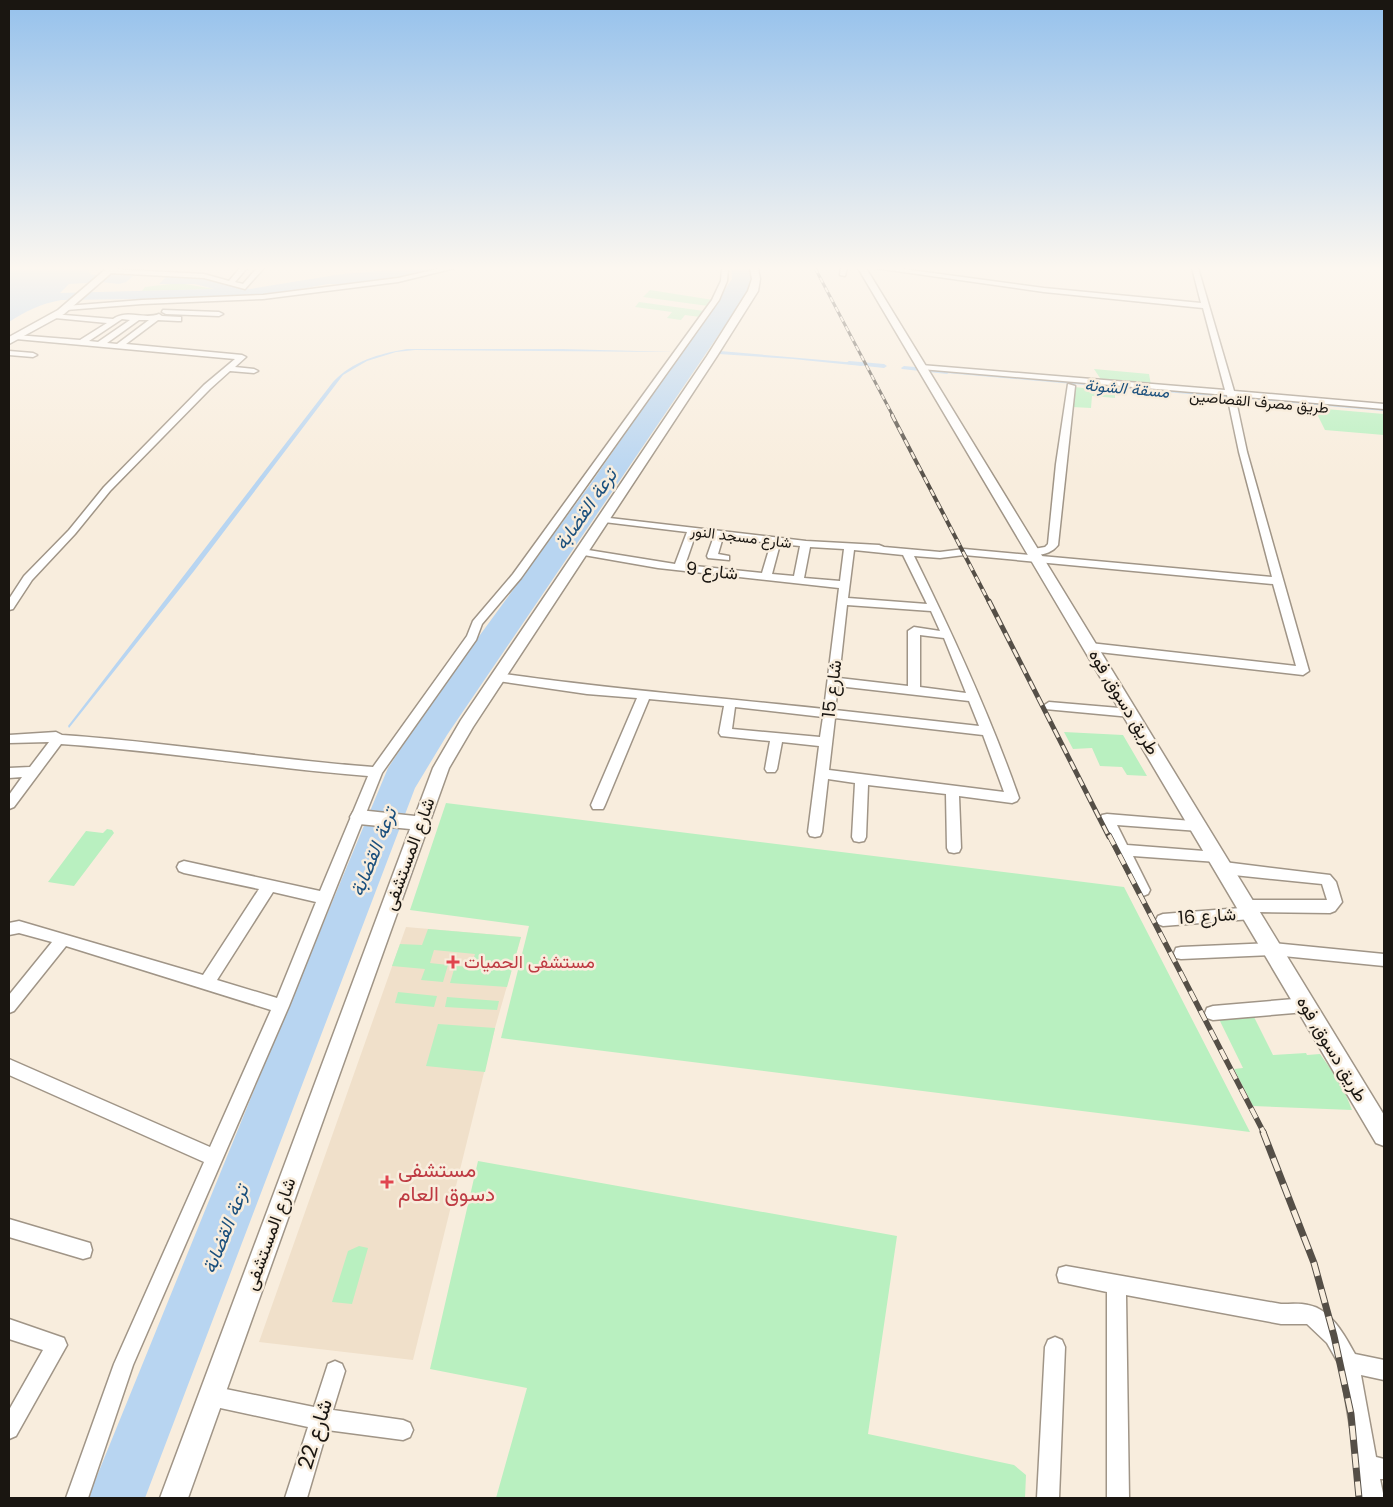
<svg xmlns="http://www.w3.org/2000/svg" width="1393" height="1507" font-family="Poppins,Vazirmatn,sans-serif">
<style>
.built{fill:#f0e0ca}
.green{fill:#b9f0c0}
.water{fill:#b8d5f1}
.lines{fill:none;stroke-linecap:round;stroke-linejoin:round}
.canal{fill:#b8d5f1;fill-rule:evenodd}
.minor-casing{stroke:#a09587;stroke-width:3}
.major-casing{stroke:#a09587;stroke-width:3}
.minor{fill:#fff;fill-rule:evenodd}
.major{fill:#fff;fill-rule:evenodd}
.rail-far4-casing{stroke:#554f47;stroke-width:3}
.rail-far3-casing{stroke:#554f47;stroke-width:4}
.rail-far2-casing{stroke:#554f47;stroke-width:5}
.rail-far1-casing{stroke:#554f47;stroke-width:5.5}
.rail-casing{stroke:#554f47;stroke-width:7}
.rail-far4{stroke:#f8eddd;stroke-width:2;stroke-dasharray:5.5;stroke-linecap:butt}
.rail-far3{stroke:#f8eddd;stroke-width:2.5;stroke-dasharray:7;stroke-linecap:butt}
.rail-far2{stroke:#f8eddd;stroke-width:3;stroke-dasharray:9;stroke-linecap:butt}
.rail-far1{stroke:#f8eddd;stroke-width:4;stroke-dasharray:11;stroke-linecap:butt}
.rail{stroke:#f8eddd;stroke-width:5;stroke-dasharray:14;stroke-linecap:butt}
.health-dot{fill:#e0444e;stroke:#f8eddd;stroke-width:2}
.labels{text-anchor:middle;stroke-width:5;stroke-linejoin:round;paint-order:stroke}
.far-street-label{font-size:15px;fill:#1a1611;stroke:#f8eddd}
.far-water-label{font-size:16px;font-style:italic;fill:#1b507d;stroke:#f8eddd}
.street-label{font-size:18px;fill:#1a1611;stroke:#f8eddd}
.health-label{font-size:18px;fill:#be3a42;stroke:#f8eddd;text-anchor:start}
.water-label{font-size:19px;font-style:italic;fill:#1b507d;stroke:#f8eddd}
.near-health-label{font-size:21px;fill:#be3a42;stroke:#f8eddd;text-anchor:start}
.near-street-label{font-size:21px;fill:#1a1611;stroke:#f8eddd}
</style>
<rect width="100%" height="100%" fill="#f8eddd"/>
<path class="built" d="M406 927 521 937 495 1028 413 1360 259 1342Z"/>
<path class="green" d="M179 283 214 289 142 291 145 287Z
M650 290 713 300 708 306 643 297Z
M639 302 704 311 700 317 685 315 681 320 667 318 672 312 635 307Z
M1094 369 1149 374 1151 385 1102 381Z
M1074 387 1115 391V398L1092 396 1091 408 1072 407Z
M1314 408 1384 414V435L1325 430Z
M1064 732 1123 735 1147 776 1127 775 1122 767 1100 766 1092 748 1073 749Z
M446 803 1124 887 1250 1132 501 1038 529 926 410 910Z
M107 829 112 830 114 833 74 886 48 882 86 831 103 833Z
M428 929 521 937 507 987 450 983 455 966 471 967 475 954 434 950 430 963 448 965 443 982 421 980 425 969 392 966 400 944 422 945Z
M398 992 437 996 434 1007 395 1003Z
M447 997 499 1001 497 1010 445 1007Z
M1253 1015 1273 1055 1306 1053 1307 1055 1320 1054 1342 1085 1352 1110 1253 1106 1234 1069 1243 1068 1218 1017Z
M438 1024 495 1028 485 1072 426 1066Z
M478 1161 897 1236 868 1434 1014 1465 1026 1475 1025 1498H496L527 1388 430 1369Z
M359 1246 368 1248 352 1304 332 1302 348 1251Z"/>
<path class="water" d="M9 268H90L88 271 92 275 129 274 128 276H133L126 282 119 284 102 282 69 284 60 293 214 289 195 284H159L168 275 215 279 250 289 342 274 417 268H442L400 278 354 284H328L262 296 219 298 61 300C40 304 26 311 9 322Z
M731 268H750L752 279 747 293 447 735 415 788 145 1498H88L263 1068 388 768 439 691 589 486 732 279Z
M407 349H562L675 352 415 350 396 352 367 361 343 375 194 571 69 728 68 726 333 382C353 361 378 354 407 349Z
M720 351 857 363H861L862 366 793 359 719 354Z
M933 369 1384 409V411L934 372Z"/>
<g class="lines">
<path class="canal" d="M849 361 884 364 887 366 884 368 847 364 846 363Z
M904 366 947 370 950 372 947 374 902 369 901 368Z"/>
<defs>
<path id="minor" d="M240 268H247L235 282 243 284 257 268H264L245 289 204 278 110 273 107 271 110 269 204 274 229 281Z
M442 268H455L398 282 263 299 142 304 66 310 62 308 66 306 142 300 263 295 398 278Z
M722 268H728L727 281 719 300 521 578 482 624 476 640 382 773 289 1006 133 1365 88 1498H66L114 1364 204 1162 9 1075V1059L210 1147 271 1010 66 946 14 1011 9 1013V995L52 942 19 933 9 935V923L19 921 203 975 259 889 184 873 179 871 177 867 179 863 184 861 320 891 368 776C265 768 164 751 61 744L14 807 9 809V795L22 777 9 778V768L30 767 49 742 9 743V735L56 732 62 735C166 742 269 759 373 767L467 636 473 621 513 574 712 300 721 281ZM273 892 316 902 277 998 217 980Z
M841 268H847L845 276 840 275Z
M875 268H895L1044 288 1201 303 1192 268H1198L1234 391 1384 404V409L1235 396 1247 452 1309 671 1303 675 1090 651 1084 647 1090 643 1296 666 1273 584 964 555 940 558 914 556C953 635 990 715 1019 798L1017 801 1012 803 959 796 961 848 959 852 954 853 949 852 947 848 946 794 868 785 866 837 864 841 859 842 854 841 852 837 855 783 828 779 822 832 820 836 815 837 810 836 808 832 819 746 782 742 777 769 775 772H767L765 769 770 741 721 736 719 733 724 706 649 699 605 805 603 809H593L591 805 637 698 587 694 498 681 492 677 494 674 498 673C606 689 715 697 824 709L839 588 658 568 578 554V550L582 549 675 564 687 532 604 522 601 521V517L806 541 879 545 884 547 940 552 964 549 1272 577 1239 452 1227 395 921 369 917 367 921 365 1225 390 1203 308 1044 292ZM696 533 714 536 707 556 708 558 729 560V556L718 554 723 537 771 543 762 573 685 565ZM780 544 800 546 794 576 772 574ZM810 547 844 549 840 581 804 578ZM854 550 903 555 927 604 848 598ZM847 605 931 611 940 631 914 627 908 631V686L839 678ZM920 635 944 638 966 693 920 687ZM838 686 969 701 979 726 835 710ZM735 707 823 717 820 737 732 729ZM835 718 983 735 1004 792 829 770Z
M163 310 219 312 223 314 219 316 166 314 162 312Z
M52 314 113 319C127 309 144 320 159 314L162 316 181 317V321H178L158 320 126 344 242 355 246 357 235 367 254 369 258 371 254 373 230 371 210 389 110 491 75 534 32 580 13 609 9 610V599L24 576 69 530 104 487 204 385 235 359 16 339 12 337 16 335 80 340 107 323 55 318 51 316ZM122 319 130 320 98 342 89 341ZM139 320H149L117 344 107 343Z
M9 351 33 353 37 355 33 357 9 355Z
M1068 384 1075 386 1058 545C1051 554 1040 556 1028 554V550L1045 547 1048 544 1056 464Z
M1049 702 1131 709 1137 713 1131 717 1045 709 1043 706Z
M1107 814 1204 822 1206 826 1204 830 1199 831 1117 825 1127 845 1217 852 1222 853 1224 857 1222 861 1217 862 1133 856 1150 890 1148 894 1143 896 1138 894 1100 819 1102 815Z
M1224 862 1330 875 1336 882 1342 902 1335 911 1330 913 1258 912 1256 917 1251 919 1163 926 1158 924 1156 920 1158 916 1163 914 1241 908 1242 902 1247 900H1327L1322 884 1224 874 1219 872 1217 868 1219 864Z
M1273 943 1384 954V966L1273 955 1181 959 1176 958 1174 953 1176 948 1181 947Z
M1306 998 1311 1000 1314 1005 1311 1010 1306 1012 1213 1020 1207 1018 1205 1013 1207 1008 1213 1006Z
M9 1219 90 1243 92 1250 90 1257 83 1259 9 1237Z
M1066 1266 1281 1304C1290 1304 1300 1303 1308 1305 1331 1309 1345 1336 1355 1354L1384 1360V1380L1361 1375 1376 1457 1384 1459V1479H1380L1384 1498H1362L1340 1366 1327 1343 1307 1324H1281L1126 1295 1129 1498H1107V1292L1059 1282 1057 1275 1059 1268Z
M9 1319 64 1338 67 1345 16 1436 9 1439V1410L43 1350 9 1339Z
M1055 1337 1062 1340 1065 1347 1059 1498H1037L1045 1347 1048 1340Z
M335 1361 342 1364 345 1371 333 1410 403 1420 410 1423 413 1430 410 1437 403 1440 327 1430 307 1498H285L308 1427 211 1406 204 1403 201 1396 204 1389 211 1386 314 1407 328 1364Z"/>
<path id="major" d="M107 268H117L64 314 9 344V337L58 310Z
M750 268H758L760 279 758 291 717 356 473 727 449 768 188 1498H160L410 829 359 824 353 822 350 817 353 812 359 810 415 816 433 768 461 720 707 356 748 291 752 279Z
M858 268H866L1384 1115V1146L1376 1143Z"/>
</defs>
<use href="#minor" class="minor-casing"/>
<use href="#major" class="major-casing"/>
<use href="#minor" class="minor"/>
<use href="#major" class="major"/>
<defs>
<path id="rail-far4" d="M815 268 893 416"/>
<path id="rail-far3" d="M892 415 989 602"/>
<path id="rail-far2" d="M989 601 1109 837"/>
<path id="rail-far1" d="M1109 835 1264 1133"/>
<path id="rail" d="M1263 1132 1314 1263 1334 1336 1351 1414 1359 1498"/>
</defs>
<use href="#rail-far4" class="rail-far4-casing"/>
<use href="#rail-far3" class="rail-far3-casing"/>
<use href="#rail-far2" class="rail-far2-casing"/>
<use href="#rail-far1" class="rail-far1-casing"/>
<use href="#rail" class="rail-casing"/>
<use href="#rail-far4" class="rail-far4"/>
<use href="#rail-far3" class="rail-far3"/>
<use href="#rail-far2" class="rail-far2"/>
<use href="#rail-far1" class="rail-far1"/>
<use href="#rail" class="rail"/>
</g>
<linearGradient id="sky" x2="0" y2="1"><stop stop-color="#95c1ec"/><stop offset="0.56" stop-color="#fcf7f0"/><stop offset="1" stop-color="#fcf7f0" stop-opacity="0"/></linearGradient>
<rect width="1393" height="479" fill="url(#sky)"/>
<g class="health-dot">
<path d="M450.5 954.5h5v5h5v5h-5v5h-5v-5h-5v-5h5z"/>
<path d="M384.5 1174.5h5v5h5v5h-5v5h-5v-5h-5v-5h5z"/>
</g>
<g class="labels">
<g class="far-street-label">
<text transform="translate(1259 402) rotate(5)" y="5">طريق مصرف القصاصين</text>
<text transform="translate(741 537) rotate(7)" y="5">شارع مسجد النور</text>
</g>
<g class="far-water-label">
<text transform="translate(1127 388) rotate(5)" y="6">مسقة الشونة</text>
</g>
<g class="street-label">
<text transform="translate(712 571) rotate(6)" y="6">شارع 9</text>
<text transform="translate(832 689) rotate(-83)" y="6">شارع 15</text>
<text transform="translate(1124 702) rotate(59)" y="6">طريق دسوق, فوه</text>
<text transform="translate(409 854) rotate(-70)" y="6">شارع المستشفى</text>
<text transform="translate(1207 916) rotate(-4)" y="6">شارع 16</text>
<text transform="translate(1332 1049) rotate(59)" y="6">طريق دسوق, فوه</text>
<text transform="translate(270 1234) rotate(-70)" y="6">شارع المستشفى</text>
</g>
<g class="health-label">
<text x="464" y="968">مستشفى الحميات</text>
</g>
<g class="water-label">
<text transform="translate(585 509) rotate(-55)" y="7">ترعة القضابة</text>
<text transform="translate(373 852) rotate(-68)" y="7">ترعة القضابة</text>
<text transform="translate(225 1229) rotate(-68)" y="7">ترعة القضابة</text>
</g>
<g class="near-health-label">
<text x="398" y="1177">مستشفى<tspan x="398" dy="24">دسوق العام</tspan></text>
</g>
<g class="near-street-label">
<text transform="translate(315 1434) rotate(-73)" y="7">شارع 22</text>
</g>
</g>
<rect width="1393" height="1507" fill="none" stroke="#1a1611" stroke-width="20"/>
</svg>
